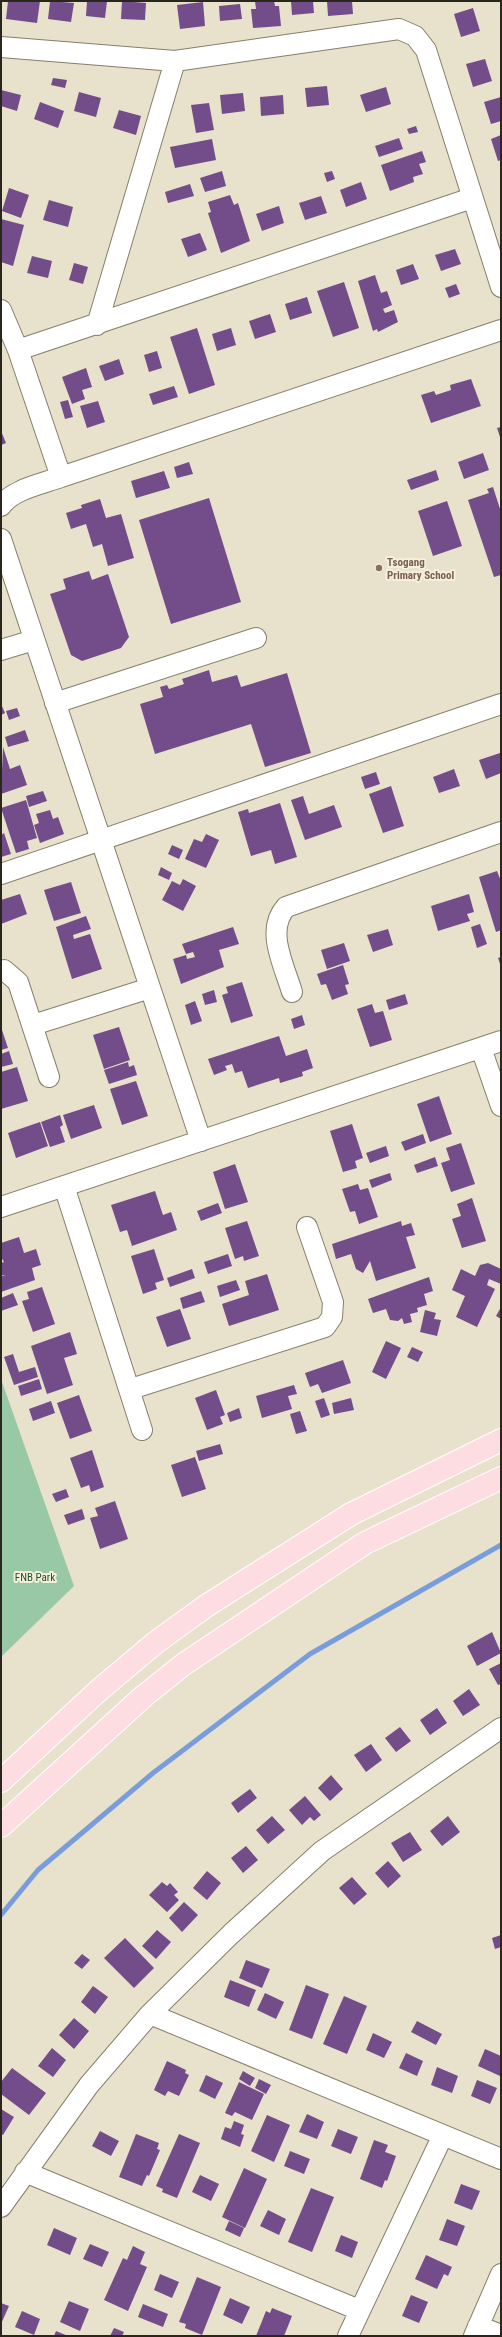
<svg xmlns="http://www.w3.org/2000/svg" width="502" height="2337" font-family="'Roboto Condensed',sans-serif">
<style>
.green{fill:#99c8a7}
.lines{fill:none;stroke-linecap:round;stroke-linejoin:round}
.stream{stroke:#799cdb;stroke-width:5}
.building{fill:#734d89}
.minor-casing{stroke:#857f6b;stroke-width:22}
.primary-casing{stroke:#fff;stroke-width:24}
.minor{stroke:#fff;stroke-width:20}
.primary{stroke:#fddce2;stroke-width:22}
.education-dot{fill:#8d6e63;stroke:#f6efd9;stroke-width:1.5}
.labels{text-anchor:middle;stroke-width:4;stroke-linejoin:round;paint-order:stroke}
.education-label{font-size:11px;font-weight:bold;fill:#785e54;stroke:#f6efd9;text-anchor:start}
.park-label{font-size:11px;fill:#1a5030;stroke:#f6efd9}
</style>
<rect width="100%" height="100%" fill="#e8e2cc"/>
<path class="green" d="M1 1379 74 1586 1 1657Z"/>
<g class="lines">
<path class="stream" d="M1 1915 38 1870 153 1773 310 1654 501 1545"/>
</g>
<path class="building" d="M8 1H40L37 23 6 19Z
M50 1 74 3 71 22 48 19Z
M87 1H107L105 18 86 16Z
M122 1 146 3 145 20 121 19Z
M255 1H274L275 6H279L281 26 253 28 251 9H256Z
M291 1H313L314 13 292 15Z
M327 1H352L353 14 328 16Z
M203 2 205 26 180 29 177 5Z
M240 4 242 19 220 21 219 6Z
M473 8 480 31 461 37 454 14Z
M485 59 492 81 473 87 466 64Z
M53 78 67 80 65 88 51 85Z
M327 86 329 105 307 107 305 88Z
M386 87 391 104 366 112 360 95Z
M1 90 21 95 17 111 1 106Z
M79 92 101 98 96 117 74 111Z
M243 93 245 111 222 114 220 95Z
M283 95 284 114 261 116 260 97Z
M501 97V121L491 124 484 102Z
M40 102 64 111 58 128 34 119Z
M209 103 214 130 196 133 191 105Z
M119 110 141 116 136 135 113 128Z
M416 126 418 132 409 134 407 129Z
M501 135V160L498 161 491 139Z
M399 138 403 149 379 157 375 146Z
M212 139 216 160 175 168 170 147Z
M422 151 426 162 419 164 423 174 413 177 414 182 390 191 381 165Z
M222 171 226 186 205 192 200 178Z
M332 171 335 179 327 182 324 173Z
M361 182 367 199 346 207 340 190Z
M190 184 194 196 168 203 165 192Z
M9 188 29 195 21 218 2 211Z
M230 195 234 205 238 203 250 241 221 253 208 213 211 212 208 202Z
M321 196 327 213 305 220 299 203Z
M49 200 73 207 68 227 43 220Z
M279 206 284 223 262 231 256 214Z
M1 219 24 225 13 266 1 262Z
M200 233 207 250 188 257 181 239Z
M455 249 461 264 441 271 435 255Z
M32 256 52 261 48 278 27 273Z
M74 263 88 267 83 284 69 280Z
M413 264 419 279 401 285 396 270Z
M375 275 381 293 387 291 392 305 383 309 385 313 394 310 398 322 378 332 377 329 373 331 358 281Z
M344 282 359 328 333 337 317 291Z
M456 284 460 294 449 298 445 288Z
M307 297 312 313 290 320 285 304Z
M270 314 276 332 255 339 249 321Z
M197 328 215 385 189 394 170 337Z
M231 328 236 345 217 351 212 334Z
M157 351 162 368 149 372 144 355Z
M119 359 124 374 105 381 99 366Z
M86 368 92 387 82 390 85 399 72 404 62 377Z
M471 379 481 406 431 423 421 395 434 391 436 395 451 390 450 385Z
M174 386 178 397 153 405 149 394Z
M68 400 73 417 65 419 60 402Z
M98 401 105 422 87 428 80 406Z
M501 427V440L497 428Z
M1 431 6 443 1 445Z
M483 453 489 470 464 479 458 462Z
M189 462 193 474 177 478 174 467Z
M436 470 439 480 411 490 407 480Z
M164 471 170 488 136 498 131 481Z
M493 487 501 512V575L494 577 468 500 489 493 487 489Z
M209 498 241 602 171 624 139 520Z
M100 499 106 518 121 514 134 558 108 566 102 544 93 547 86 524 71 529 66 513 82 508 81 505Z
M447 501 462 546 433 556 418 511Z
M89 571 92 580 108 574 129 637 121 648 82 661 71 655 50 594 66 589 63 579Z
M209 670 212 682 237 675 241 687 287 673 311 753 265 767 251 724 155 754 140 704 163 697 160 687 167 685 169 689 184 684 182 679Z
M1 704 5 713 1 715Z
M17 708 20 716 9 720 6 711Z
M25 730 29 741 8 747 5 737Z
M3 747 10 769 20 765 27 785 1 794Z
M500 753 501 773 486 779 479 760Z
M454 769 460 786 439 793 433 777Z
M376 772 380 784 365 789 361 777Z
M391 786 404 826 383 833 369 794Z
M43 791 47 801 29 807 26 796Z
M303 796 309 814 334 805 342 827 305 840 291 800Z
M26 800 37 838 27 841 29 849 16 853 1 808Z
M280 803 297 857 275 864 271 850 251 856 238 812 248 809 249 813Z
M50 810 53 819 58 817 64 834 40 843 34 825 39 823 36 814Z
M4 833 11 854 1 857V835Z
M206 834 219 840 206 868 185 859 194 839 202 842Z
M172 845 183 850 179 859 168 854Z
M161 867 172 873 169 880 158 875Z
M497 871 501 881V930L496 932 479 877Z
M183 879 196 886 183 911 162 900 172 881 180 885Z
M71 882 81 913 54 921 44 890Z
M20 894 27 914 1 924V900Z
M469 894 474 912 467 914 470 921 438 931 431 906Z
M86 916 91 929 73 935 74 939 90 934 102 969 72 979 56 927Z
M480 924 487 944 477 948 471 927Z
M233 927 239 944 219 950 224 967 181 984 173 959 186 955 187 959 195 957 193 952 186 954 182 944Z
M388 929 393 945 373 952 367 935Z
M344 943 350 961 327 969 321 950Z
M501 957V967L498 958Z
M343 965 349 984 345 985 348 994 332 1000 326 984 321 985 317 974Z
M242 982 253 1016 231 1023 222 995 228 993 226 987Z
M214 990 217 1002 205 1005 202 994Z
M405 994 408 1004 389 1010 386 1000Z
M195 1001 202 1021 191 1025 185 1005Z
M372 1004 375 1013 383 1011 392 1040 370 1047 357 1009Z
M302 1015 305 1025 294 1029 291 1019Z
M1 1027 8 1048 1 1050Z
M119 1027 130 1060 104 1069 93 1035Z
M279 1036 286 1056 307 1049 313 1068 302 1072 303 1076 280 1083 279 1078 248 1088 242 1071 235 1073 232 1064 225 1066 227 1070 214 1075 208 1059Z
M9 1051 13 1064 1 1067V1054Z
M128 1062 129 1067 134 1065 137 1075 109 1084 104 1070Z
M17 1067 28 1101 1 1109V1072Z
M136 1081 148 1116 122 1125 110 1089Z
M439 1096 452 1134 430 1142 417 1104Z
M94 1105 102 1128 71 1139 63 1115Z
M60 1115 63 1125 60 1127 65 1142 50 1147 41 1122Z
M40 1122 48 1146 16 1158 8 1133Z
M352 1124 363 1158 355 1161 357 1168 343 1172 330 1131Z
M423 1134 426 1143 405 1151 401 1142Z
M461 1143 475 1184 451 1192 441 1163 450 1160 446 1148Z
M386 1146 389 1156 370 1163 366 1153Z
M435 1157 438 1166 417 1173 414 1165Z
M235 1164 248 1202 225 1209 213 1172Z
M390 1173 392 1180 372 1188 369 1180Z
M358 1184 360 1190 368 1188 378 1217 359 1224 355 1211 350 1212 342 1189Z
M155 1191 163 1215 171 1212 177 1230 132 1246 127 1230 120 1232 111 1205Z
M472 1198 486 1241 462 1248 452 1219 461 1216 457 1204Z
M218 1203 222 1213 201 1221 197 1211Z
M247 1221 259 1256 244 1261 243 1256 235 1259 225 1228Z
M401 1221 402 1226 411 1223 415 1235 406 1237 416 1268 376 1281 370 1261 363 1273 356 1269 351 1254 336 1259 332 1244Z
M19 1237 24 1253 36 1249 41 1265 32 1268 35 1280 1 1292V1276L6 1275H1V1263L4 1262 1 1257V1243Z
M154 1249 164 1280 155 1283 157 1289 143 1294 131 1256Z
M228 1254 232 1266 208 1274 204 1262Z
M488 1263 501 1269V1284L489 1279 487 1285 495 1289 477 1327 456 1317 465 1296 452 1290 461 1269 475 1276 480 1265Z
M192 1269 195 1278 170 1287 167 1278Z
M267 1274 279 1310 229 1326 222 1304 249 1295 245 1281Z
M429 1277 433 1291 424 1294 427 1305 417 1308 418 1312 410 1314 412 1322 404 1324 402 1318 398 1321 390 1320 386 1309 373 1313 368 1299Z
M236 1280 240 1290 220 1297 217 1286Z
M42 1287 55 1324 33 1332 22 1301 29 1299 27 1292Z
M201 1291 205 1302 183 1309 180 1298Z
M13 1293 18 1305 1 1311V1298Z
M501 1307V1319L496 1316Z
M180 1309 191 1339 167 1347 156 1317Z
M425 1310 436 1313 434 1319 441 1320 437 1336 420 1332Z
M70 1332 77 1354 64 1358 73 1385 47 1394 31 1346Z
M386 1341 401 1348 386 1379 372 1372Z
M412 1347 423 1352 418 1362 407 1357Z
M13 1354 19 1372 35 1367 38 1377 14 1385 4 1357Z
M343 1360 351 1383 322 1393 318 1384 310 1387 305 1373Z
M39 1379 42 1389 21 1396 18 1386Z
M294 1385 297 1394 288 1396 292 1409 262 1418 256 1396Z
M216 1390 225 1415 220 1417 223 1424 207 1430 195 1398Z
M79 1395 92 1431 70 1439 57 1403Z
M324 1398 330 1415 321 1418 315 1401Z
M351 1398 354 1410 334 1414 332 1403Z
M51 1401 55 1413 33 1421 29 1409Z
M239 1408 242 1418 230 1422 227 1413Z
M300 1411 307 1431 296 1434 290 1414Z
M220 1444 223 1454 199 1461 196 1451Z
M92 1450 104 1487 91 1492 89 1485 81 1488 70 1458Z
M195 1457 206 1489 182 1497 171 1465Z
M66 1489 69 1497 56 1502 52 1494Z
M115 1501 128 1539 100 1549 90 1518 98 1516 95 1508Z
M82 1509 85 1519 68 1525 64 1515Z
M492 1632 501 1653 477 1666 467 1646Z
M501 1663V1684L498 1685 489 1669Z
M469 1689 480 1705 463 1716 453 1701Z
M437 1708 447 1723 430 1735 420 1720Z
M400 1727 411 1741 396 1752 385 1738Z
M371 1744 382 1760 366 1772 354 1755Z
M331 1775 343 1789 330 1801 318 1788Z
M250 1789 257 1798 238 1813 231 1803Z
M305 1796 321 1815 314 1821 310 1817 302 1825 289 1810Z
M272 1816 285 1830 268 1844 256 1830Z
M448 1816 460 1832 442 1846 430 1831Z
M410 1832 422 1850 403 1862 391 1843Z
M246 1846 258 1860 243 1873 231 1858Z
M388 1861 401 1876 388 1888 375 1873Z
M207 1871 221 1883 207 1900 193 1888Z
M352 1877 367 1894 354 1905 339 1888Z
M162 1882 167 1886 170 1883 178 1892 174 1895 179 1900 167 1912 149 1895Z
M184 1902 198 1915 182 1932 169 1918Z
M157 1930 171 1942 156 1959 142 1946Z
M501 1935V1947L495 1949 492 1938Z
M125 1938 154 1968 134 1988 104 1958Z
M82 1954 90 1960 82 1969 74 1963Z
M246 1960 270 1969 262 1988 239 1978Z
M230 1980 256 1990 249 2007 224 1997Z
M306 1985 329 1994 312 2039 289 2030Z
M93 1986 108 1997 95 2014 81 2002Z
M265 1993 284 2002 276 2019 257 2010Z
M344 1996 367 2006 347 2054 323 2044Z
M74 2018 89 2031 74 2049 59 2035Z
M417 2021 442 2034 436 2045 411 2032Z
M373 2033 392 2042 384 2058 366 2050Z
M52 2048 66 2060 53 2077 38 2066Z
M485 2049 501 2056 500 2076 478 2066Z
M406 2053 423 2061 417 2076 399 2068Z
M167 2061 186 2070 185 2073 189 2075 179 2096 168 2091 165 2096 154 2090Z
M437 2067 458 2076 452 2093 431 2085Z
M12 2068 46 2093 29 2115 1 2094V2082Z
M243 2071 255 2078 250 2086 239 2079Z
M206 2075 223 2083 215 2099 199 2091Z
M259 2079 271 2085 266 2094 255 2088Z
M477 2080 497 2088 490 2104 471 2096Z
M239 2082 264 2094 252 2120 235 2112 232 2116 225 2113Z
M1 2109 14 2117 3 2135 1 2134Z
M307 2114 324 2122 317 2139 299 2132Z
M267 2115 290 2125 274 2162 251 2151Z
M234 2121 244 2125 241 2134 244 2135 240 2147 221 2139 225 2127 231 2129Z
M338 2129 358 2137 351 2154 331 2146Z
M100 2131 119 2141 111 2156 92 2146Z
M136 2134 159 2143 157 2149 160 2150 149 2176 147 2175 142 2186 119 2177Z
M179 2134 200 2143 177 2198 162 2192 163 2189 156 2186Z
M374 2140 388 2145 385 2152 396 2156 387 2181 385 2180 382 2188 360 2179Z
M290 2151 310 2159 304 2174 284 2166Z
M244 2168 267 2179 245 2228 222 2217Z
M200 2175 219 2184 211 2201 192 2192Z
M461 2184 480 2191 472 2210 454 2203Z
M311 2188 334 2197 312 2252 288 2242Z
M268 2210 286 2219 279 2235 260 2226Z
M447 2219 465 2226 457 2246 439 2240Z
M229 2221 244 2228 240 2237 225 2230Z
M54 2228 77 2238 70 2255 47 2245Z
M341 2235 358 2242 352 2258 335 2251Z
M90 2244 109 2252 102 2267 83 2259Z
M133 2246 145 2252 140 2264 147 2267 128 2311 104 2300 123 2258 127 2260Z
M426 2255 452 2267 448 2276 444 2274 437 2289 415 2279Z
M160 2274 179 2282 172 2298 154 2290Z
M197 2277 221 2287 202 2335 185 2328 186 2324 179 2322Z
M411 2295 428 2302 419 2323 402 2316Z
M230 2298 250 2307 242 2324 223 2315Z
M69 2301 89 2309 80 2331 60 2322Z
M1 2303 9 2306 1 2324Z
M143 2304 168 2314 163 2327 138 2317Z
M272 2308 292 2316 284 2336H256L266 2311 270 2313Z
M22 2311 40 2319 34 2335 15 2327Z
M114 2328 124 2332 122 2336H110Z
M56 2331 68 2336H54Z"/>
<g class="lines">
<defs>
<path id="minor" d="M1 47 175 61 399 29 415 36 426 50 501 287
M1 310 18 350 61 477
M97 325 175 61
M18 350 472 198
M1 506C13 489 42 484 61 477L501 330
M1 539 201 1141
M1 650 34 640
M55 703 256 638
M1 874 501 704
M1 971 4 970 18 982 49 1077
M292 992C284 965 265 930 286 907L501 832
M33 1025 150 988
M481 1048 501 1106
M64 1186 142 1430
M1 1207 501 1041
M131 1389 325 1327 332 1317 333 1302 307 1227
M150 2014 501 2159
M25 2172 359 2310
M1 2207 89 2085 150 2014 231 1934 322 1851 501 1728
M478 2326 501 2335
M348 2336 443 2135
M474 2336 501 2274"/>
<path id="primary" d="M1 1781 98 1691 155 1643 206 1606 351 1514 501 1440
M1 1826 144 1696 184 1664 365 1543 501 1478"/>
</defs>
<use href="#minor" class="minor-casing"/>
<use href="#primary" class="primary-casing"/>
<use href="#minor" class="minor"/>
<use href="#primary" class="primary"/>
</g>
<circle class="education-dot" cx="379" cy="568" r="4"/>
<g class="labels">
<g class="education-label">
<text x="387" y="566">Tsogang<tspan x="387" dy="13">Primary School</tspan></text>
</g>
<g class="park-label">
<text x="35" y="1581">FNB Park</text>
</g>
</g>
<rect width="502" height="2337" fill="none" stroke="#28261d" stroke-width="4"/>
</svg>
